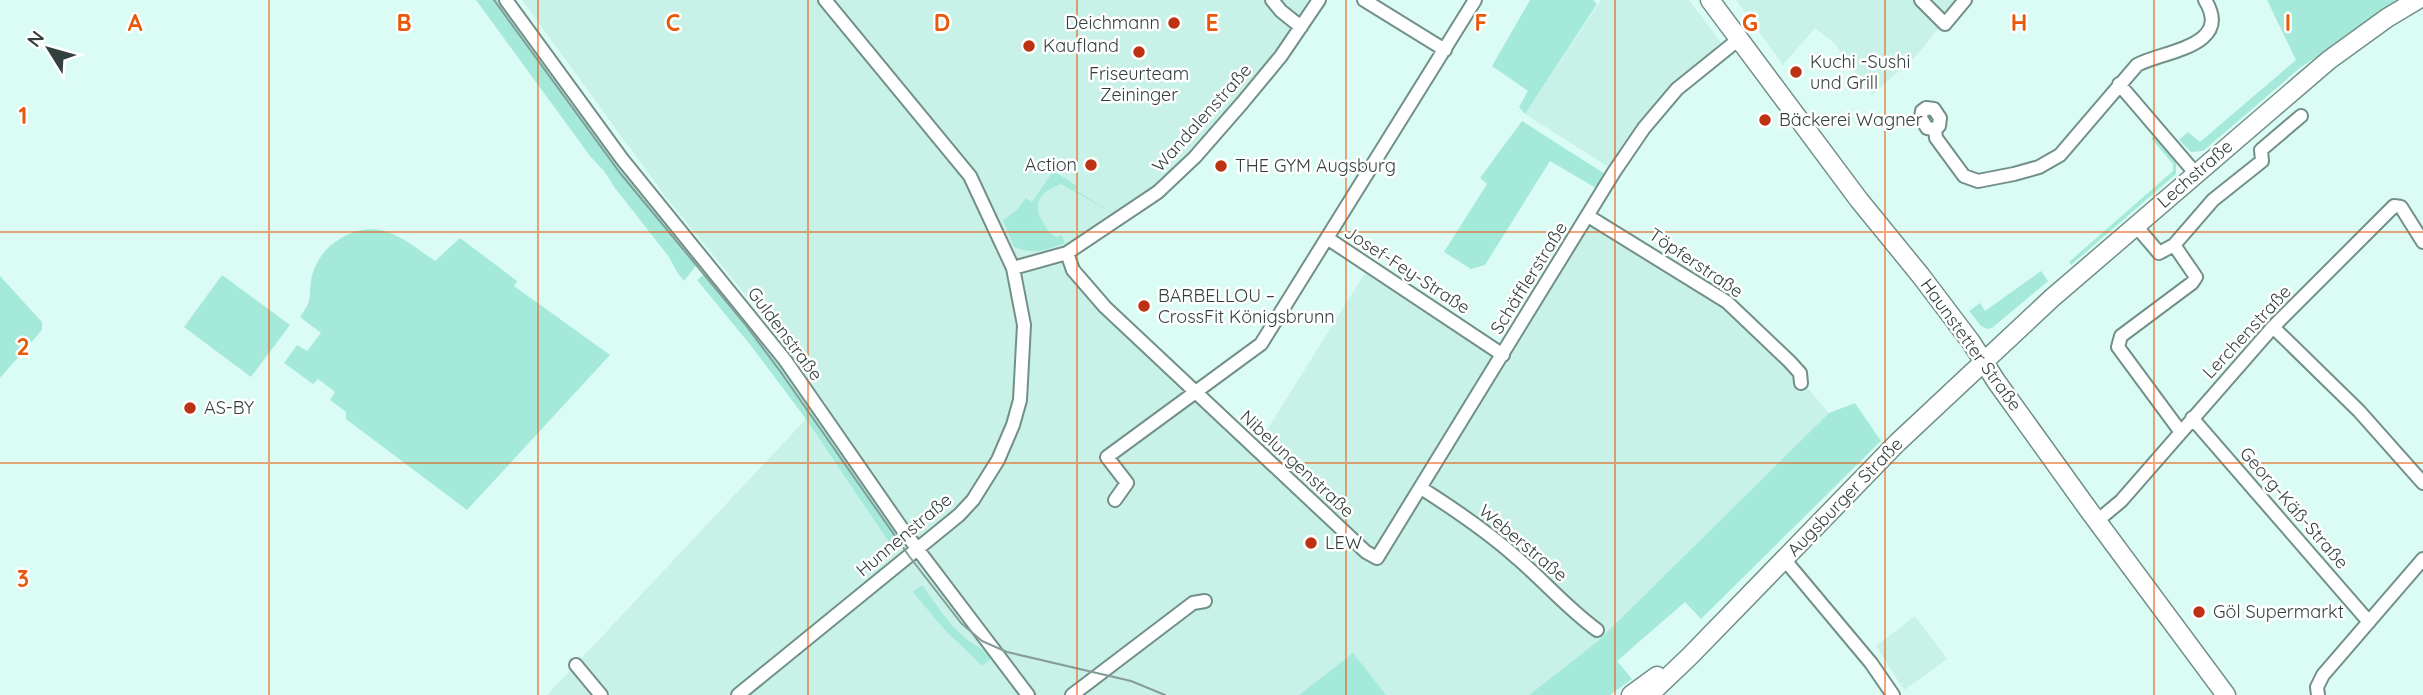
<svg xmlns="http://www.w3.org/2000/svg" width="2423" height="695" font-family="Quicksand,sans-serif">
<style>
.built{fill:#c8f1e8}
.green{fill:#a5e9da}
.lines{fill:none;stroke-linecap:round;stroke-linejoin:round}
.street-casing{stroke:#729089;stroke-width:16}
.secondary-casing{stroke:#729089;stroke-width:21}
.street{stroke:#fff;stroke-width:12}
.secondary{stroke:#fff;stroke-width:18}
.tram{stroke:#869d97;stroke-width:2}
.grid{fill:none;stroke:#e8590c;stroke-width:2;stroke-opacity:0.55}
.poi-dot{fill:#bd3213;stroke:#fff;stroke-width:2.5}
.labels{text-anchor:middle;stroke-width:5;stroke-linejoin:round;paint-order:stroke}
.poi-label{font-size:18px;fill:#33403d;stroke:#fff;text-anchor:start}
.street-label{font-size:18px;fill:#33403d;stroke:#fff}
.grid-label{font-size:23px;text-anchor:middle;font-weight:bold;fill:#e8590c;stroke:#fff;stroke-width:5;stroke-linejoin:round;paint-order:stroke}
</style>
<rect width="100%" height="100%" fill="#dbfcf4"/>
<path class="built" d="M522 0H1320L1164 194 1072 255 1096 287 1257 446 1367 270 1501 355 1585 214 1749 320 1829 413 1598 641 1529 695H547L806 419 827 405 757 309 665 196Z
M1601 0H1689L1721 42 1612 169 1525 114Z
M1736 0H1962L1915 57 1872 95 1834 43 1815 28 1783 65Z
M1915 616 1947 659 1904 690 1876 646Z"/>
<path class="green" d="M476 0H500L640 192 699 262 684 281 677 272 669 257 615 188 604 171 590 156Z
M1530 0H1593L1597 4 1525 114 1519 107 1528 91 1492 66Z
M2267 0H2403L2301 67 2203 151 2191 152 2179 140 2188 132 2200 142 2296 60Z
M1522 121 1605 174 1596 188 1550 161 1485 265 1471 269 1444 252 1487 184 1480 178Z
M2154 136 2176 163V174L2071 265 2069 262 2173 171V164L2151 138Z
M1053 171 1077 186 1075 190 1113 213 1061 184C1045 191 1031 199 1041 219 1045 226 1049 233 1056 237L1062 235 1065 243C1045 250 1035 255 1014 247L1003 220 1016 211 1026 198 1032 202Z
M368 229C395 229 413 246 435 261L460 238 517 281 514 286 610 355 467 510 346 419V412L330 400 335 392 318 379 313 384 284 363 297 345 307 351 321 333 300 317C315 296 307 298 312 276 319 249 341 233 368 229Z
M2041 271 2048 281 1992 328 1987 329 1981 326 1969 311 1980 303 1985 311Z
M707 272C777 356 837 446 900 535L899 542 893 548 806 419 752 347 697 280Z
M222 275 290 325 251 377 184 327Z
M0 276 42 322V330L0 378Z
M1855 403 1881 441 1701 619 1685 602 1617 661 1632 679 1610 695H1529L1598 641 1829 413Z
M922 585C936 604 950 627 969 641 977 648 986 649 992 658L982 666 943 628 913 592Z
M1353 653 1386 695H1299Z"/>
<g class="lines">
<defs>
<path id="street" d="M506 0 622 159 785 360 903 530 1028 695
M1272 0 1281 11 1301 27
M1364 0 1445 50
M1921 0 1945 24 1965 0
M2119 84 2196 174
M1926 108 1934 109 1940 118 1939 126 1935 129 1927 128 1921 118 1922 111Z
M1935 129 1936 138 1964 176 1978 181 2014 174 2039 167 2060 155 2137 65C2162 51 2234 47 2205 0
M1588 216 1727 302 1789 361 1800 373 1801 383
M2136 226 2159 253 2174 245 2196 277 2192 283 2121 336 2118 347 2180 431
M1327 238 1503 355
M2174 245 2213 200 2262 161 2261 150 2301 116
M1067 253 1073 270 1105 307 1366 552 1377 558 1614 172 1644 128 1677 89 1739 39
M1013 268 1067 253 1158 192 1195 157 1243 102 1281 56 1319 0
M2273 327 2359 411 2423 483
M2192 418 2369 622
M1421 488C1454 509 1487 531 1517 558 1544 581 1568 609 1597 630
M1115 500 1127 483 1107 457 1261 344 1475 0
M2097 521 2121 501 2273 327 2394 206 2401 207 2423 242
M1784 559 1871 663 1893 695
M576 665 601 695
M738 695 959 515 973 500 998 460 1013 425 1020 400 1024 325 1013 268 970 176 825 0
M1072 695 1193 603 1205 601
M2318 695 2317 687 2323 675 2423 559"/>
<path id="secondary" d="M1710 0 1859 200 1921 276 1971 342 1996 381 2088 509 2226 695
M1631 695 1657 676
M1649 695 1690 656 1897 443 2052 298 2329 60 2387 18 2417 0"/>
</defs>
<use href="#street" class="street-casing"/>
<use href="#secondary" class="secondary-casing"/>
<use href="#street" class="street"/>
<use href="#secondary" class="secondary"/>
<path class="tram" d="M494 0 620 173 745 324 780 371 909 556 961 623 982 641 1007 652 1131 681 1165 695"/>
</g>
<path class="grid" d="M269 0V695M538 0V695M808 0V695M1077 0V695M1346 0V695M1615 0V695M1885 0V695M2154 0V695M0 232H2423M0 463H2423"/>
<g class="poi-dot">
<circle cx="1174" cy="23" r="7"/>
<circle cx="1029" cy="46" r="7"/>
<circle cx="1139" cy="52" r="7"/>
<circle cx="1796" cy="72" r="7"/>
<circle cx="1765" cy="120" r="7"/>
<circle cx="1091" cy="165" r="7"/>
<circle cx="1221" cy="166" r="7"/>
<circle cx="1144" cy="306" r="7"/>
<circle cx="190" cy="408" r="7"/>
<circle cx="1311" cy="543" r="7"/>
<circle cx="2199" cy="612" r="7"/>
</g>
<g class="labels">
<g class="poi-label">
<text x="1160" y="29" text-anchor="end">Deichmann</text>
<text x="1043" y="52">Kaufland</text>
<text x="1810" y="68">Kuchi -Sushi<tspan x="1810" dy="21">und Grill</tspan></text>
<text x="1139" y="80" text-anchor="middle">Friseurteam<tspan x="1139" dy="21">Zeininger</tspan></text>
<text x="1779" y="126">Bäckerei Wagner</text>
<text x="1077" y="171" text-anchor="end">Action</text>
<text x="1235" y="172">THE GYM Augsburg</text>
<text x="1158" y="302">BARBELLOU –<tspan x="1158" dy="21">CrossFit Königsbrunn</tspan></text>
<text x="204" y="414">AS-BY</text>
<text x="1325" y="549">LEW</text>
<text x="2213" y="618">Göl Supermarkt</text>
</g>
<g class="street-label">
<text transform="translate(1202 118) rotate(-48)" y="6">Wandalenstraße</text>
<text transform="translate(2195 174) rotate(-41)" y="6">Lechstraße</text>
<text transform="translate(1696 263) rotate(34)" y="6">Töpferstraße</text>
<text transform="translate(1407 270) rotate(33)" y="6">Josef-Fey-Straße</text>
<text transform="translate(1529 278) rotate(-58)" y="6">Schäfflerstraße</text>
<text transform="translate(2247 332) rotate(-47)" y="6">Lerchenstraße</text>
<text transform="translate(785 334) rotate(53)" y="6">Guldenstraße</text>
<text transform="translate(1971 345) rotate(54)" y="6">Haunstetter Straße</text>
<text transform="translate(1297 464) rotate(43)" y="6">Nibelungenstraße</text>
<text transform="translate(1845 497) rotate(-46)" y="6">Augsburger Straße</text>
<text transform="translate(2294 508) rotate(49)" y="6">Georg-Käß-Straße</text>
<text transform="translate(904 535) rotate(-40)" y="6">Hunnenstraße</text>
<text transform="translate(1523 543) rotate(40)" y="6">Weberstraße</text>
</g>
</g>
<g class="grid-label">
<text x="135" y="31">A</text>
<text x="404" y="31">B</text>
<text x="673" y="31">C</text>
<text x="942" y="31">D</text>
<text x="1212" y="31">E</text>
<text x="1481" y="31">F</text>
<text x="1750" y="31">G</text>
<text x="2019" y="31">H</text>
<text x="2288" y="31">I</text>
<text x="23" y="124">1</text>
<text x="23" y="355">2</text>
<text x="23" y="587">3</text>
</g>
<g transform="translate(49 49) rotate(307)" stroke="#ffffff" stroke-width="5" paint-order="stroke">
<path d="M0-5L12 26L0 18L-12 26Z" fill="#33403d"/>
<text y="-10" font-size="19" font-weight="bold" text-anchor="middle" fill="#33403d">N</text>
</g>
</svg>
